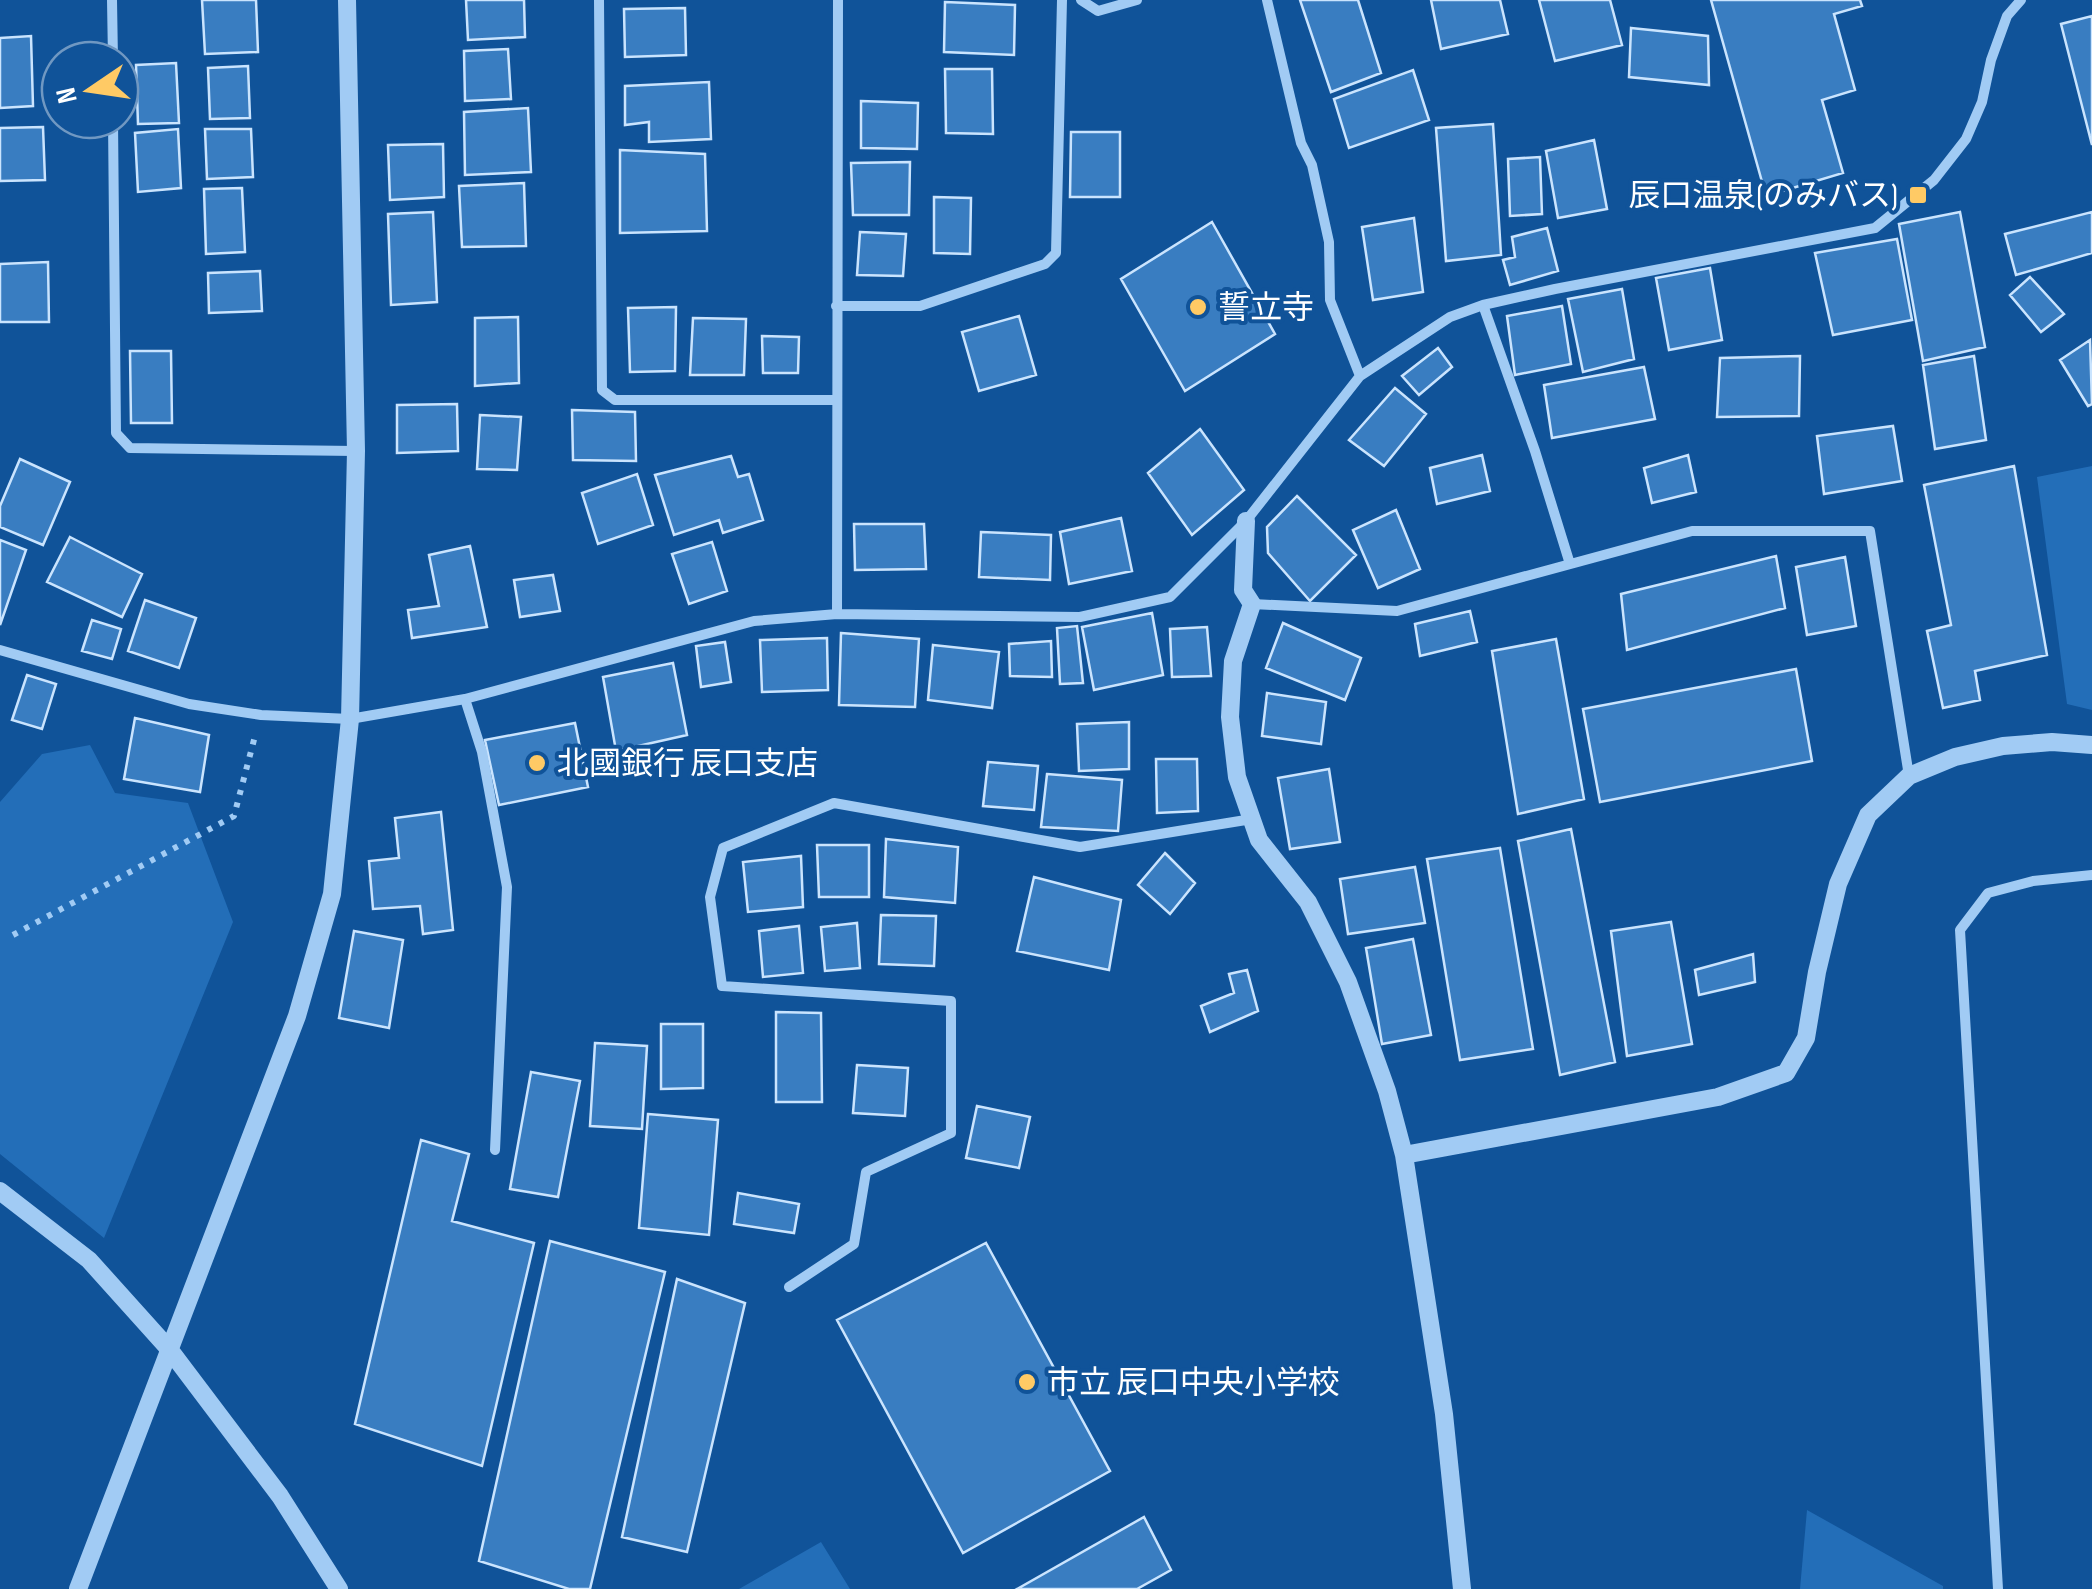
<svg xmlns="http://www.w3.org/2000/svg" width="2092" height="1589" font-family="'Sofia Sans Condensed','Noto Sans JP',sans-serif">
<style>
.green{fill:#236eb8}
.building{fill:#397dc1;stroke:#cae4fe;stroke-width:2.5}
.lines{fill:none;stroke-linecap:round;stroke-linejoin:round}
.path{stroke:#a1cbf4;stroke-width:6;stroke-dasharray:5 8;stroke-linecap:butt}
.minor{stroke:#a1cbf4;stroke-width:10}
.tertiary{stroke:#a1cbf4;stroke-width:18}
.poi-dot{fill:#ffca65;stroke:#105399;stroke-width:4}
.labels{text-anchor:middle;stroke-width:8;stroke-linejoin:round;paint-order:stroke}
.poi-label{font-size:32px;fill:#fff;stroke:#105399;text-anchor:start}
</style>
<rect width="100%" height="100%" fill="#105399"/>
<path class="green" d="M2092 466V710L2067 704 2037 477Z
M90 745 115 793 188 803 233 922 104 1238 0 1154V802L42 754Z
M1807 1510 1943 1586V1589H1800Z
M821 1542 850 1589H739Z"/>
<path class="building" d="M202 0H256L258 52 205 54Z
M466 0H524L525 37 468 40Z
M1300 0H1358L1381 73 1331 92Z
M1431 0H1500L1508 34 1441 49Z
M1539 0H1610L1622 45 1555 61Z
M1711 0H1860L1862 6 1834 14 1855 90 1822 100 1843 173 1766 196Z
M945 2 1015 5 1014 55 944 52Z
M685 8 686 55 625 57 624 9Z
M2092 16V145L2061 24Z
M1631 28 1708 36 1709 85 1629 77Z
M31 36 33 106 0 108V38Z
M508 49 511 99 465 101 464 51Z
M176 63 179 123 138 124 136 65Z
M248 66 250 118 210 119 208 68Z
M945 69H992L993 134 946 133Z
M1413 70 1429 120 1349 148 1334 99Z
M709 82 711 139 649 142V122L625 125V86Z
M861 101 918 103 917 149 861 148Z
M528 108 531 172 465 175 464 112Z
M1493 124 1501 255 1446 261 1436 128Z
M43 127 45 180 0 181V128Z
M178 129 181 188 138 192 135 133Z
M205 129H251L253 177 207 179Z
M1071 132H1120V197H1070Z
M1594 140 1607 209 1558 218 1546 151Z
M443 144 444 197 390 200 388 145Z
M620 150 705 154 707 231 620 233Z
M1540 157 1542 214 1510 216 1508 159Z
M910 162 909 215H853L851 163Z
M524 183 526 246 462 247 459 186Z
M242 188 245 252 206 254 204 189Z
M934 197 971 198 970 254 934 253Z
M433 212 437 302 391 305 388 214Z
M1960 212 1985 347 1923 361 1899 224Z
M2092 212V253L2016 275 2005 234Z
M1414 218 1423 292 1373 300 1362 227Z
M1212 222 1275 334 1185 391 1121 279Z
M1547 228 1558 271 1510 285 1503 260 1515 257 1512 237Z
M860 232 906 234 903 276 857 275Z
M1897 239 1912 320 1833 335 1815 253Z
M48 262 49 322H0V264Z
M1710 268 1722 340 1669 350 1656 278Z
M260 271 262 311 209 313 208 273Z
M2030 277 2064 314 2041 332 2010 295Z
M1622 289 1634 359 1583 372 1568 299Z
M1562 306 1571 364 1515 375 1507 316Z
M676 307 675 371 630 372 628 308Z
M1019 316 1036 375 979 391 962 332Z
M518 317 519 383 475 386V318Z
M693 318 746 319 744 375H690Z
M762 336 799 337 798 373H763Z
M2090 340 2092 404 2088 406 2060 360Z
M1438 348 1452 367 1419 395 1402 376Z
M130 351H171L172 423H131Z
M1800 356 1799 416 1717 417 1720 358Z
M1974 356 1986 440 1935 449 1923 365Z
M1644 367 1655 419 1552 438 1544 385Z
M1395 388 1426 414 1384 466 1349 440Z
M457 404 458 451 397 453V405Z
M572 410 635 412 636 461 573 460Z
M480 415 521 417 517 470 477 469Z
M1893 426 1902 481 1824 494 1817 436Z
M1200 429 1244 490 1192 535 1148 473Z
M1482 455 1490 491 1437 504 1430 468Z
M1688 455 1696 492 1652 503 1644 468Z
M731 456 738 477 749 474 763 520 723 533 719 520 674 535 655 475Z
M20 459 70 482 43 545 0 527V506Z
M2014 466 2047 655 1975 671 1980 700 1943 708 1927 631 1951 625 1924 485Z
M637 474 653 525 598 544 582 493Z
M1297 496 1356 555 1310 601 1268 553 1267 527Z
M1396 510 1420 569 1378 588 1353 530Z
M1121 518 1132 571 1069 584 1060 532Z
M854 524H924L926 569 855 570Z
M981 532 1051 535 1050 580 979 577Z
M70 537 142 574 122 617 47 582Z
M0 540 26 550 0 625Z
M712 542 727 591 689 604 672 554Z
M470 546 487 627 412 638 408 610 439 606 429 555Z
M1776 556 1785 608 1627 650 1621 594Z
M1845 557 1856 626 1807 635 1796 567Z
M553 575 560 611 520 617 514 580Z
M145 600 196 618 179 668 128 651Z
M1470 611 1477 642 1420 656 1415 624Z
M1152 613 1163 675 1094 690 1082 627Z
M92 620 121 629 112 659 82 651Z
M1283 623 1361 658 1345 700 1266 668Z
M1077 626 1083 683 1060 684 1057 628Z
M1207 627 1211 676 1172 677 1170 629Z
M841 633 919 639 915 707 839 705Z
M827 638 828 690 762 692 760 640Z
M1556 639 1584 799 1518 814 1492 651Z
M1051 641 1052 677 1010 676 1009 644Z
M725 642 731 682 701 687 696 646Z
M933 645 999 652 992 708 928 700Z
M673 663 687 735 616 751 603 677Z
M1796 669 1812 761 1600 802 1583 709Z
M27 675 56 684 42 729 12 720Z
M1267 693 1326 702 1321 744 1262 736Z
M135 718 209 735 200 792 124 779Z
M1129 722V769L1079 771 1077 724Z
M575 723 588 787 499 805 485 740Z
M1156 759H1197L1198 811 1157 813Z
M988 762 1038 766 1034 810 983 806Z
M1329 769 1340 842 1290 849 1278 778Z
M1047 774 1122 780 1118 831 1041 827Z
M441 812 453 930 423 934 420 906 373 909 369 861 399 858 395 818Z
M1571 829 1615 1062 1560 1075 1518 841Z
M886 839 958 847 955 903 884 897Z
M817 845H869V897H819Z
M1500 848 1533 1049 1460 1060 1427 859Z
M1165 853 1195 883 1170 914 1138 885Z
M801 856 803 907 748 912 743 862Z
M1415 867 1425 923 1348 934 1340 879Z
M1034 877 1121 900 1109 970 1017 951Z
M881 915 936 916 934 966 879 964Z
M1671 922 1692 1044 1627 1056 1611 931Z
M857 923 860 968 825 971 821 927Z
M799 926 803 973 763 977 759 931Z
M354 931 403 940 389 1028 339 1018Z
M1413 939 1431 1035 1382 1044 1366 948Z
M1753 954 1755 982 1699 995 1695 970Z
M1247 970 1258 1011 1210 1032 1201 1006 1234 993 1229 974Z
M776 1012 821 1013 822 1102H776Z
M661 1024H703V1088L661 1089Z
M595 1043 647 1046 642 1129 590 1126Z
M857 1065 908 1068 905 1116 853 1113Z
M531 1072 580 1081 558 1197 510 1189Z
M977 1106 1030 1117 1019 1168 966 1158Z
M648 1114 718 1120 709 1235 639 1228Z
M421 1140 469 1154 452 1221 534 1243 482 1466 355 1424Z
M738 1193 799 1204 794 1233 734 1224Z
M550 1241 665 1272 590 1589H569L479 1561Z
M986 1243 1110 1471 963 1553 837 1320Z
M677 1279 745 1303 687 1552 622 1537Z
M1144 1517 1171 1570 1137 1589H1017Z"/>
<g class="lines">
<path class="path" d="M13 935 234 816 255 736"/>
<path class="minor" d="M112 0 113 60
M599 0 602 390 615 400H837
M1081 0 1098 11 1137 0
M1267 0 1301 143 1312 165 1329 242 1330 300 1360 376
M113 120 116 433 130 448 356 451
M1483 305 1535 451 1570 564
M836 306H920L1045 264 1056 253 1062 0
M1252 604 1397 611 1692 531H1870L1909 776
M837 614 838 0
M0 650 189 704 261 715 350 719 465 699 754 621 837 614 1080 617 1170 597 1246 521 1360 376 1450 317 1483 305 1555 289 1875 228 1934 180 1966 139 1982 102 1991 60 2007 16 2021 0
M465 699 482 752 507 887 495 1150
M789 1287 854 1244 866 1172 951 1133V1001L722 986 710 897 723 848 834 803 1080 847 1252 819
M1998 1589 1960 930 1988 893 2033 881 2092 875"/>
<path class="tertiary" d="M1246 521 1243 590 1252 604 1233 661 1230 717 1237 777 1259 840 1308 902 1348 982 1387 1091 1404 1155 1444 1414 1462 1589
M1404 1155 1718 1097 1786 1073 1806 1038 1817 972 1838 884 1868 815 1909 776 1955 757 2003 746 2052 742 2092 745
M0 1191 89 1260 169 1349 280 1496 339 1589
M78 1589 297 1016 332 894 350 719 356 451 347 0"/>
</g>
<g class="poi-dot">
<rect x="1908" y="185" width="20" height="20" rx="5"/>
<circle cx="1198" cy="307" r="10"/>
<circle cx="537" cy="763" r="10"/>
<circle cx="1027" cy="1382" r="10"/>
</g>
<g class="labels">
<g class="poi-label">
<text x="1898" y="206" text-anchor="end">辰口温泉(のみバス)</text>
<text x="1218" y="318">誓立寺</text>
<text x="557" y="774">北國銀行 辰口支店</text>
<text x="1047" y="1393">市立 辰口中央小学校</text>
</g>
</g>
<g transform="translate(90 90) rotate(257)"><circle r="48" fill="#105399" stroke="#7098c2" stroke-width="2.5"/>
<path d="M0-8L18 38L0 25L-18 38Z" fill="#ffca65"/>
<text y="-15" font-size="28" font-weight="bold" text-anchor="middle" fill="#ffffff">N</text>
</g>
</svg>
